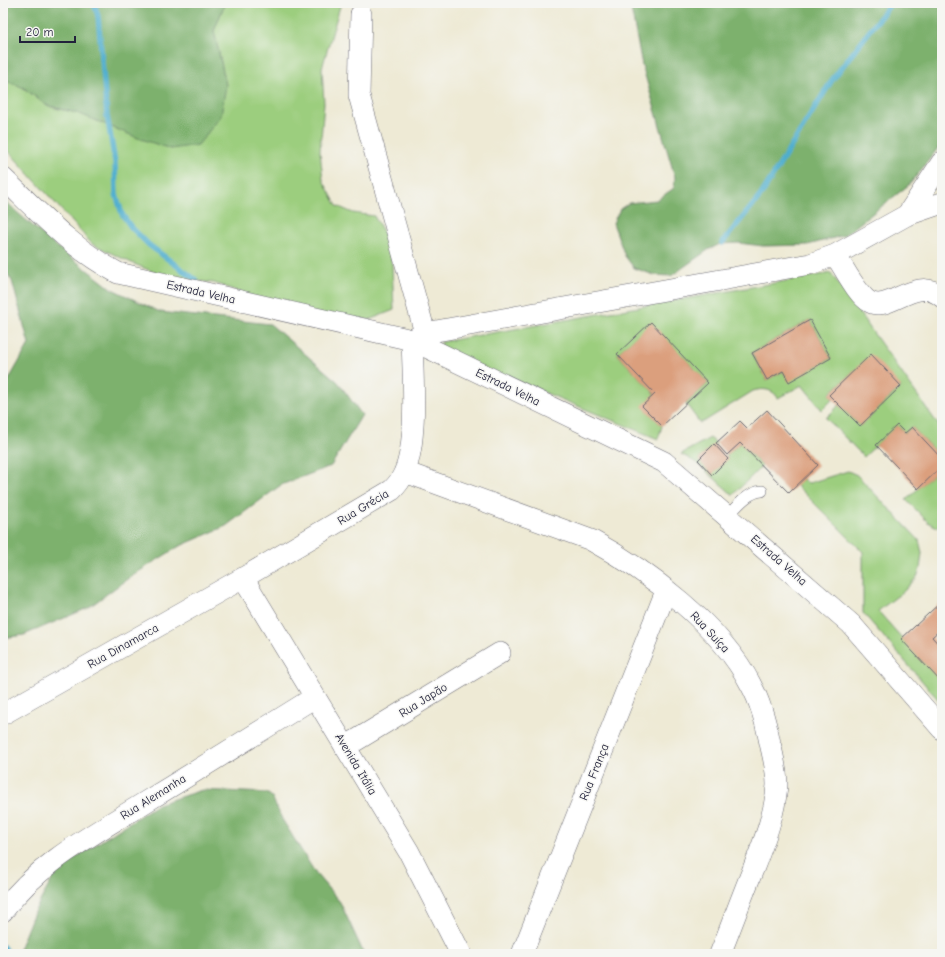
<svg xmlns="http://www.w3.org/2000/svg" width="945" height="957" font-family="'Comic Neue',sans-serif">
<style>
.green{fill:#9cce7e;stroke:#5f785c;fill-rule:evenodd}
.forest{fill:#7db16d;stroke:#506a54}
.lines{fill:none;stroke-linecap:round;stroke-linejoin:round}
.stream{stroke:#4faece;stroke-width:5.5}
.building{fill:#db9f7d}
.lane-casing{stroke:#696871;stroke-width:12}
.street-casing{stroke:#696871;stroke-width:22}
.lane{stroke:#fff;stroke-width:11}
.street{stroke:#fff;stroke-width:21}
.labels{text-anchor:middle;stroke-width:3;stroke-linejoin:round;paint-order:stroke}
.street-label{font-size:12px;fill:#22223b;stroke:#f6f6f2}
</style>
<rect width="100%" height="100%" fill="#f6f6f2"/>
<filter id="ink" filterUnits="userSpaceOnUse"><feTurbulence type="fractalNoise" baseFrequency=".025" numOctaves="2"/><feDisplacementMap in="SourceGraphic" scale="8" xChannelSelector="R" yChannelSelector="G"/><feConvolveMatrix kernelMatrix="1 2 1 2 8 2 1 2 1" color-interpolation-filters="sRGB"/></filter>
<filter id="wash" filterUnits="userSpaceOnUse"><feTurbulence type="fractalNoise" baseFrequency=".012" numOctaves="4" result="noise"/><feDisplacementMap in="SourceGraphic" scale="16" xChannelSelector="R" yChannelSelector="G"/><feGaussianBlur stdDeviation="0.9" result="paint"/><feColorMatrix in="noise" values="0 0 0 0 0 0 0 0 0 0 0 0 0 0 0 0 0 1.4 0 .05"/><feComposite in="paint" operator="in"/></filter>
<g filter="url(#wash)">
<rect width="100%" height="100%" fill="#eeead5"/>
<path class="green" d="M225 3H341L322 68 324 103 320 151 323 180 337 206 353 213 374 216 387 238 392 264 394 310 369 320 296 312 214 283 169 278 134 264 92 244 3 145V82C19 79 33 97 45 104 55 110 69 110 80 114 111 125 140 139 171 149L226 85 214 31Z
M831 273 942 430V459L912 427 905 433 897 425 864 457 826 418 839 405 860 426 901 387 871 355 829 394 833 399 822 410 802 385 778 398C773 389 763 388 753 391L705 421 700 423 686 404 708 383 651 323 617 354 655 394 643 406 662 426 658 439 441 350V342ZM810 320 831 358 789 381 783 371 767 380 752 353Z
M710 438 716 443 698 460 712 474 728 459 726 457 727 455 740 443 762 466 733 495 697 463 681 454Z
M942 466V529L929 523 906 500Z
M848 471 857 475 919 540 922 553 920 569 917 577 904 591 878 611 942 683V704L863 613V552L796 485 803 479 806 482 809 483Z"/>
<path class="forest" d="M3 3H225L214 31 226 85 221 116 198 145 171 149 138 138 80 114 46 105 24 88 8 81 3 82Z
M630 3H942V143L910 184 845 235 808 245 763 246 738 243 720 244 708 250 671 276 654 275 634 268 625 256 613 223 620 209 629 203 657 200 674 188 675 177 642 65Z
M3 198 18 213 55 245 112 289 160 312 270 324 338 382 362 415 331 466 281 485 226 526 178 547 130 577 88 608 24 635 3 638V390L29 344 12 281 3 267Z
M202 790 267 793 272 797 282 819 316 874 340 902 364 954H17L34 912 58 869 158 804Z"/>
<g class="lines">
<path class="stream" d="M94 3 98 16 107 116 115 162 116 194 122 214 131 227 149 245 196 280
M722 243 761 195 832 80 891 3
M3 947 8 954"/>
</g>
<g id="blocks">
<path class="building" d="M810 320 831 358 789 382 783 371 767 380 752 353Z
M651 322 708 383 662 426 642 406 655 394 617 354Z
M871 354 901 386 860 426 829 395Z
M767 410 818 465 789 493 740 443 727 455 716 443 740 421 747 428Z
M897 425 905 433 912 427 942 459V466L918 489 876 445Z
M714 444 728 459 712 475 698 460Z
M942 601V630L941 629 932 637 942 648V683L901 639Z"/>
</g>
</g>
<g filter="url(#ink)">
<use href="#blocks" fill-opacity="0" stroke="#696871" stroke-width="1"/>
<g class="lines">
<defs>
<path id="lane" d="M728 516C737 506 748 492 762 491"/>
<path id="street" d="M361 14 359 95 425 333
M3 178C41 214 71 248 118 273L412 340 664 462 851 624 942 729
M907 215 942 203
M835 255C844 267 857 295 870 302 890 313 916 274 942 297
M412 340 425 333 810 264 835 255 907 215 942 162
M405 472 591 540C648 571 721 626 751 685 761 703 766 723 770 743 773 756 777 771 777 785 775 815 763 844 752 872 741 899 731 927 720 954
M243 578 409 852 461 954
M3 714 243 578 392 490C397 485 401 480 404 473 418 443 413 375 412 340
M345 747 500 653
M3 911C39 862 96 833 147 801 203 767 259 732 315 697
M522 954 666 591"/>
</defs>
<use href="#lane" class="lane-casing"/>
<use href="#street" class="street-casing"/>
<use href="#lane" class="lane"/>
<use href="#street" class="street"/>
</g>
</g>
<g class="labels">
<g class="street-label">
<text transform="translate(201 292) rotate(13)" y="4">Estrada Velha</text>
<text transform="translate(508 387) rotate(26)" y="4">Estrada Velha</text>
<text transform="translate(363 507) rotate(-31)" y="4">Rua Grécia</text>
<text transform="translate(779 560) rotate(41)" y="4">Estrada Velha</text>
<text transform="translate(710 632) rotate(47)" y="4">Rua Suíça</text>
<text transform="translate(123 646) rotate(-29)" y="4">Rua Dinamarca</text>
<text transform="translate(423 700) rotate(-32)" y="4">Rua Japão</text>
<text transform="translate(356 764) rotate(59)" y="4">Avenida Itália</text>
<text transform="translate(594 772) rotate(-68)" y="4">Rua França</text>
<text transform="translate(153 797) rotate(-32)" y="4">Rua Alemanha</text>
</g>
</g>
<rect width="945" height="957" fill="none" stroke="#f6f6f2" stroke-width="16"/>
<path d="M20 36v6h55v-6" fill="none" stroke="#22223b" stroke-width="2"/>
<text x="26" y="36" font-size="12" fill="#22223b" stroke="#f6f6f2" stroke-width="3" paint-order="stroke">20 m</text>
</svg>
